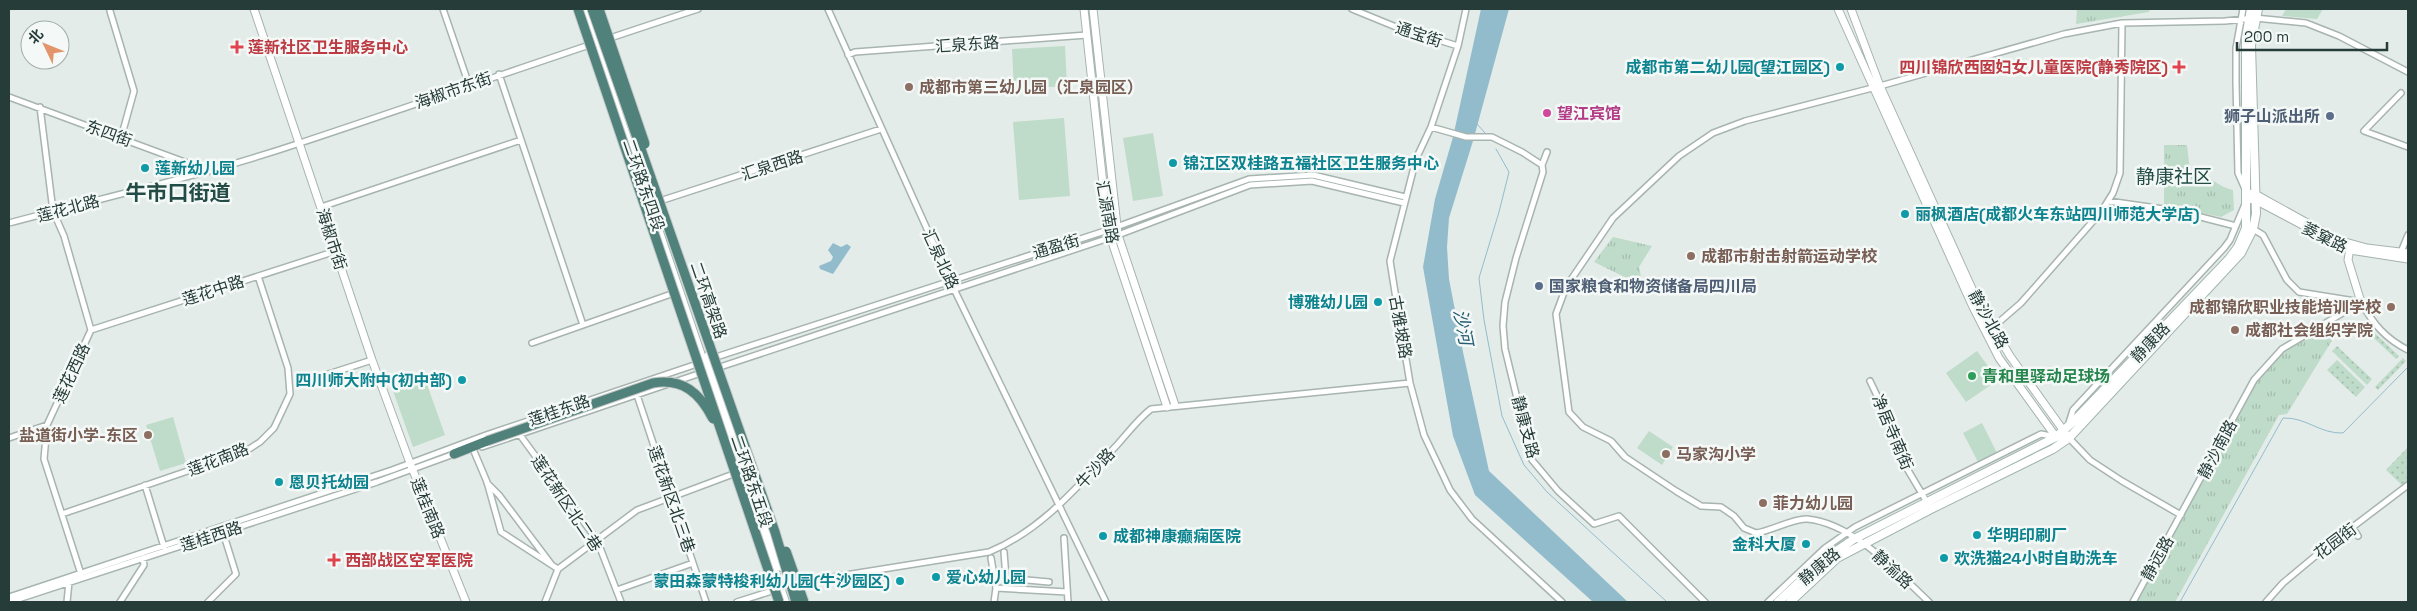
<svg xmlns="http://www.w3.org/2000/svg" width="2417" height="611" font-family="'Space Grotesk','Noto Sans SC',sans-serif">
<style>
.grass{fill:url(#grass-dots)}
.park{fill:url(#park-tufts)}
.garden{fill:#bfdbc9}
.water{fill:#92bccb}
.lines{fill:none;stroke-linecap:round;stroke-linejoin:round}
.stream{stroke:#92bccb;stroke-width:1}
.minor-casing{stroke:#a7b4b0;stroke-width:8}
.tertiary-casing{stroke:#a7b4b0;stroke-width:9}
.secondary-casing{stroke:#a3b6b2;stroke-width:10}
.trunk-casing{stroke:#c2c8c7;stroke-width:11}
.minor{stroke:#fff;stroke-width:5}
.tertiary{stroke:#fff;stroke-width:7}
.secondary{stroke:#fff;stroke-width:8}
.trunk{stroke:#50817a;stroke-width:9}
.trunk-bridge-casing{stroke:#c2c8c7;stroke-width:11;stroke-linecap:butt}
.trunk-bridge{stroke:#50817a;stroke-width:9}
.health-dot{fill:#e0444e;stroke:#f4f9f7;stroke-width:2}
.culture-dot{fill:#0f9aa8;stroke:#f4f9f7;stroke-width:2}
.education-dot{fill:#8d6e63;stroke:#f4f9f7;stroke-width:2}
.hotel-dot{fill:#d1479c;stroke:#f4f9f7;stroke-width:2}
.service-dot{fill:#5c6f8a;stroke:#f4f9f7;stroke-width:2}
.leisure-dot{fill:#2e9e5b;stroke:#f4f9f7;stroke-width:2}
.labels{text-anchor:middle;stroke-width:5;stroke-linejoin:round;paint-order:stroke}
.street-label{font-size:16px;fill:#253c38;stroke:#f4f9f7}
.health-label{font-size:16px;font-weight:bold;fill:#be3a42;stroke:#f4f9f7;text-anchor:start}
.culture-label{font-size:16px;font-weight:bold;fill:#0d838f;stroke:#f4f9f7;text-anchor:start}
.education-label{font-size:16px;font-weight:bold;fill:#785e54;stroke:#f4f9f7;text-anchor:start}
.hotel-label{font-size:16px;font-weight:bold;fill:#b23c85;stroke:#f4f9f7;text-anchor:start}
.service-label{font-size:16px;font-weight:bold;fill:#4e5e75;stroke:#f4f9f7;text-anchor:end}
.leisure-label{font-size:16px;font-weight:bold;fill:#27864d;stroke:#f4f9f7;text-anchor:start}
.water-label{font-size:18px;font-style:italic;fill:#255d72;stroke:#f4f9f7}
.quarter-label{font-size:19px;fill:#234c46;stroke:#f4f9f7}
.district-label{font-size:21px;font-weight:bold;fill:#234c46;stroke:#f4f9f7}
</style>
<defs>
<pattern id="grass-dots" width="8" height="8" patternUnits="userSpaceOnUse" patternTransform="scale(1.25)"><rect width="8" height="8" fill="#bfdbc9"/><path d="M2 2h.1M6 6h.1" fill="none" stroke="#a4bdad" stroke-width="1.8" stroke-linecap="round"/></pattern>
<pattern id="park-tufts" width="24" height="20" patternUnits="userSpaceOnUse" patternTransform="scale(1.25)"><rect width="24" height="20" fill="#bfdbc9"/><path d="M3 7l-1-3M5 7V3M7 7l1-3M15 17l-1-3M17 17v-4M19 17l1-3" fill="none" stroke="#a4bdad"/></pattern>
</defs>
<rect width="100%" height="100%" fill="#e4ece9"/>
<path class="grass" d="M2361 320 2399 356 2396 359 2358 323Z
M2337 346 2372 379 2367 385 2332 351Z
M2403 358 2406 361 2378 390 2375 387Z
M2337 360 2365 387 2356 397 2327 370Z
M2408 447V482L2403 486 2386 470Z"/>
<path class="park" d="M2077 9H2150L2149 12 2076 24Z
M2164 145H2187L2190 171C2207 172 2217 187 2233 190L2234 210 2221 217 2164 205Z
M1613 237 1652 246 1639 267 1643 286 1594 262Z
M2332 323 2339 329 2287 414 2279 415 2175 602H2136L2257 381 2284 352Z"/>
<path class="garden" d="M2286 9H2323L2317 19 2282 16Z
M1065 46 1067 86 1014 89 1012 49Z
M1064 118 1070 196 1019 200 1013 122Z
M1153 133 1163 196 1133 201 1123 138Z
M1977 351 1998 380 1966 402 1946 373Z
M424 376 445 435 413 447 392 388Z
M173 417 186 463 160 471 146 425Z
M1982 423 1997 453 1978 462 1963 433Z
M1649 431 1673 447 1662 465 1637 448Z"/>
<path class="water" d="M1481 9H1509L1473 141 1449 218 1447 247 1449 279 1463 352 1489 471 1628 602H1593L1475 495 1453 436 1423 267 1435 199 1453 137Z
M833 243 841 247 847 244 851 247 833 274 820 269 819 266 831 261 833 257 828 250Z"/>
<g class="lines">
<path class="stream" d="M1477 124 1486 134
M1496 149 1509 172 1499 212 1479 278 1484 320 1502 416 1524 465 1547 492 1667 602
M2180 602 2283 418C2306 417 2320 434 2343 433L2408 367"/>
<defs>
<path id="minor" d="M443 9 469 85
M828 9 954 289 1106 602
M1352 9 1396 27 1458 46
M1466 9 1458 46 1431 127 1416 159 1390 261 1398 311 1410 383 1424 435 1450 490 1472 519 1562 602
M2243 9 2236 48V82L2238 173 2245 189
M110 11 134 91 121 138
M848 55 855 52 1087 35
M499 74 583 325
M2401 93 2364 131 2408 147
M9 97 209 171
M40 107 53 211 64 236 91 330 47 425 44 459 81 574
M1431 127 1466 137H1492L1522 152 1542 165
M1547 152 1542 165 1543 172 1516 258 1505 302 1503 326 1505 349 1532 460 1558 491 1594 524 1619 516 1705 602
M663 200 881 129
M2108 201 2177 211 2236 226
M321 207 521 140
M9 223C106 197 205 175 300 143 433 99 565 52 698 9
M2253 229 2263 235 2287 280 2299 292 2361 302C2373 324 2386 339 2408 350
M2401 252 2408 235
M1991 329 2021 303 2101 212 2113 193 2120 173 2122 23
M91 330 336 251
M532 343 674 293
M713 358 1108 230 1249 179 1313 175 1405 197
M717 368 1118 235 1250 185 1312 181 1404 203
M313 379 372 360
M1870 381 1892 427 1899 455 1928 504
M637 395 706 602
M2068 426 2073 410 2224 248 2230 240 2245 204
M520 435 597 540 621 602
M9 438 47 425
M2069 438 2090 460 2122 481 2181 515
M482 447 704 372
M473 449 487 482 501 532 558 569
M487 483 499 495 551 564
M145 485 164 547
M62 514 246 451 260 442 274 428 290 394 288 368 258 276
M2353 528 2358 536
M1064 538 1068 602
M1004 552 1006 578 1049 582
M991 558 996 588 994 602
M795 580 833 577 989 552C1042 530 1078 486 1117 445 1128 433 1138 419 1151 409L1410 383
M996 588 1067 592
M617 590 693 563
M9 597 392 470 486 435 700 363
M9 602 377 482 454 454
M67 602 69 582
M120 602 144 565 143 558
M208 602 236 574 222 529
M545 602 558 569 637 510 736 473
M737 602 775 590
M1768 602 1825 548 1855 527 2041 434 2056 437
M1929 602C1897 572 1853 523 1807 519 1794 518 1771 531 1756 533L1744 528 1734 516 1721 507 1701 506 1676 491 1625 457 1611 441 1583 427 1569 412 1556 314 1566 287 1613 218 1679 156 1713 133 1745 121 1880 86 2064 34 2122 23 2225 21 2255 18 2306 23 2339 36 2408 72
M2133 602 2254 380 2282 349 2361 302
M2266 602 2283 583 2325 548 2408 485"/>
<path id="tertiary" d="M254 9 372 360 410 463 466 602
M1084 9 1108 230 1167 407
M1093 9 1118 235 1175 405
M1838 9 1973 307 1999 358 2056 437 2069 438
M1851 9 1880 86 1978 302 2010 356 2066 434
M2247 193 2255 194 2338 240 2367 248 2408 253
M2247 199 2255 200 2350 250 2408 259
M2350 248 2348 260 2361 302"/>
<path id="secondary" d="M583 9 785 602
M709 355 781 567
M1778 602 1823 560 1854 539 2056 437 2074 421 2229 259 2238 247 2246 228V38L2251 9
M1790 602 1837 558 1931 509 2053 449 2069 438 2241 253 2253 229 2256 214 2251 45 2258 9"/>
<path id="trunk" d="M641 190 651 204
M454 454 487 441"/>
</defs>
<use href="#minor" class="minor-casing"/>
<use href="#tertiary" class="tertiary-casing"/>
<use href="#secondary" class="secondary-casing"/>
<use href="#trunk" class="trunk-casing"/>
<use href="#minor" class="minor"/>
<use href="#tertiary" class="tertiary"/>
<use href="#secondary" class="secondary"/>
<use href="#trunk" class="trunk"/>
<defs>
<path id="trunk-bridge" d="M578 9 779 602
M592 9 775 532 796 602
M599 9 645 144
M487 441 653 383C683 378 700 393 713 419
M786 551 804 602"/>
</defs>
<use href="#trunk-bridge" class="trunk-bridge-casing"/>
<use href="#trunk-bridge" class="trunk-bridge"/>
</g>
<g class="health-dot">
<path d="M234.5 39.5h5v5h5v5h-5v5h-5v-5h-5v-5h5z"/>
<path d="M2176.5 59.5h5v5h5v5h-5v5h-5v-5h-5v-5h5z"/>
<path d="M331.5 552.5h5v5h5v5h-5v5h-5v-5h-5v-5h5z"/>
</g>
<g class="culture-dot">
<circle cx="1840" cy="67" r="5"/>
<circle cx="1173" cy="163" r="5"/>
<circle cx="145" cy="168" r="5"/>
<circle cx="1905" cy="214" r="5"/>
<circle cx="1378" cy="302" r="5"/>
<circle cx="462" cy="380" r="5"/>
<circle cx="279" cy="482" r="5"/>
<circle cx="1977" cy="535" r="5"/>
<circle cx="1103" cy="536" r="5"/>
<circle cx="1806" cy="544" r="5"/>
<circle cx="1944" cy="558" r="5"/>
<circle cx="936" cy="577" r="5"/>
<circle cx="900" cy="581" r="5"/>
</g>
<g class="education-dot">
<circle cx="909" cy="87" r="5"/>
<circle cx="1691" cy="256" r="5"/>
<circle cx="2391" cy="307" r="5"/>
<circle cx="2235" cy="330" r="5"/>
<circle cx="148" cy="435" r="5"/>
<circle cx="1666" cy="454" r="5"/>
<circle cx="1763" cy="503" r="5"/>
</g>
<circle class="hotel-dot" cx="1547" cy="113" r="5"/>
<g class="service-dot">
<circle cx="2330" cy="116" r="5"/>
<circle cx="1539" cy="286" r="5"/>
</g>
<circle class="leisure-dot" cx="1972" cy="376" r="5"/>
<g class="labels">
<g class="street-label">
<text transform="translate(1419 34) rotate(18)" y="6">通宝街</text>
<text transform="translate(967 44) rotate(-4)" y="6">汇泉东路</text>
<text transform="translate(453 90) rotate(-19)" y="6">海椒市东街</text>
<text transform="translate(109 133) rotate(20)" y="6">东四街</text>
<text transform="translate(772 165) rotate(-18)" y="6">汇泉西路</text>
<text transform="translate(644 185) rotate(71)" y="6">二环路东四段</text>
<text transform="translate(68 208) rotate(-15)" y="6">莲花北路</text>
<text transform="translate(1108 212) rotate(80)" y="6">汇源南路</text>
<text transform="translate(2325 237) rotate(26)" y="6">菱窠路</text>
<text transform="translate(332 239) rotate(72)" y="6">海椒市街</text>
<text transform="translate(1056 246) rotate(-17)" y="6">通盈街</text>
<text transform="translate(941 259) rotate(65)" y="6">汇泉北路</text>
<text transform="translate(213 290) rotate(-18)" y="6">莲花中路</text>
<text transform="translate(709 300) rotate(71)" y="6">二环高架路</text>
<text transform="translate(1989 319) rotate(61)" y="6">静沙北路</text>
<text transform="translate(1401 327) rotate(80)" y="6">古雅坡路</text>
<text transform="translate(2150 342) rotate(-46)" y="6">静康路</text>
<text transform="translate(71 373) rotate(-65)" y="6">莲花西路</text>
<text transform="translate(559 410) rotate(-19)" y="6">莲桂东路</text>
<text transform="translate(1526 427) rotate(75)" y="6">静康支路</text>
<text transform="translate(1893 432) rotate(67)" y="6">净居寺南街</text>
<text transform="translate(2217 449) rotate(-62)" y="6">静沙南路</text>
<text transform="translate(218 459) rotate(-21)" y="6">莲花南路</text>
<text transform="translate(1095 468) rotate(-47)" y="6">牛沙路</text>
<text transform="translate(752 481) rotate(71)" y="6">二环路东五段</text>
<text transform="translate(672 499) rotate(71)" y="6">莲花新区北三巷</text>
<text transform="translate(567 503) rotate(56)" y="6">莲花新区北二巷</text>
<text transform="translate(428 508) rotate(68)" y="6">莲桂南路</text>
<text transform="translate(211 536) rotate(-18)" y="6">莲桂西路</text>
<text transform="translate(2335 541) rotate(-37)" y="6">花园街</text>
<text transform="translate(2157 558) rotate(-61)" y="6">静远路</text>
<text transform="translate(1819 566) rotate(-40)" y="6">静康路</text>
<text transform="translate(1893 569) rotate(43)" y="6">静渝路</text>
</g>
<g class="health-label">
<text x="248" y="53">莲新社区卫生服务中心</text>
<text x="2168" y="73" text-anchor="end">四川锦欣西囡妇女儿童医院(静秀院区)</text>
<text x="345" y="566">西部战区空军医院</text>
</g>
<g class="culture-label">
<text x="1830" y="73" text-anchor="end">成都市第二幼儿园(望江园区)</text>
<text x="1183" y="169">锦江区双桂路五福社区卫生服务中心</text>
<text x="155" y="174">莲新幼儿园</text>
<text x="1915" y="220">丽枫酒店(成都火车东站四川师范大学店)</text>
<text x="1368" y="308" text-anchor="end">博雅幼儿园</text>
<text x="452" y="386" text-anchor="end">四川师大附中(初中部)</text>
<text x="289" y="488">恩贝托幼园</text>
<text x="1987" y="541">华明印刷厂</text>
<text x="1113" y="542">成都神康癫痫医院</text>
<text x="1796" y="550" text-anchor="end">金科大厦</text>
<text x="1954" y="564">欢洗猫24小时自助洗车</text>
<text x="946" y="583">爱心幼儿园</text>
<text x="890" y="587" text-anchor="end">蒙田森蒙特梭利幼儿园(牛沙园区)</text>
</g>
<g class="education-label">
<text x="919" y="93">成都市第三幼儿园（汇泉园区）</text>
<text x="1701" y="262">成都市射击射箭运动学校</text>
<text x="2381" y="313" text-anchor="end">成都锦欣职业技能培训学校</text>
<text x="2245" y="336">成都社会组织学院</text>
<text x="138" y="441" text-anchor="end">盐道街小学-东区</text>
<text x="1676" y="460">马家沟小学</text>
<text x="1773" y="509">菲力幼儿园</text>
</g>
<g class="hotel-label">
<text x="1557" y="119">望江宾馆</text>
</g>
<g class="service-label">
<text x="2320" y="122">狮子山派出所</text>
<text x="1549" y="292" text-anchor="start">国家粮食和物资储备局四川局</text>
</g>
<g class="leisure-label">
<text x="1982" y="382">青和里驿动足球场</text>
</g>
<g class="water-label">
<text transform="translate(1463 327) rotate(79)" y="6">沙河</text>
</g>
<g class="quarter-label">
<text x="2174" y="183">静康社区</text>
</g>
<g class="district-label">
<text x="178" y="200">牛市口街道</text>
</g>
</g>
<rect width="2417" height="611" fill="none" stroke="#253c38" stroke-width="20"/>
<g transform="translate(45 45) rotate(313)"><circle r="24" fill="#f4f9f7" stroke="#a1adab"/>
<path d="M0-4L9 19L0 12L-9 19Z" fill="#e4946a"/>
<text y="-8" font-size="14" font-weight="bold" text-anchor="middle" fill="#253c38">北</text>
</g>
<path d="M2237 42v8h150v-8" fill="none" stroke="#253c38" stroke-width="2.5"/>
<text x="2244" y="42" font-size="15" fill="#253c38" stroke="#f4f9f7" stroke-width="4" paint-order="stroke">200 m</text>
</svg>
